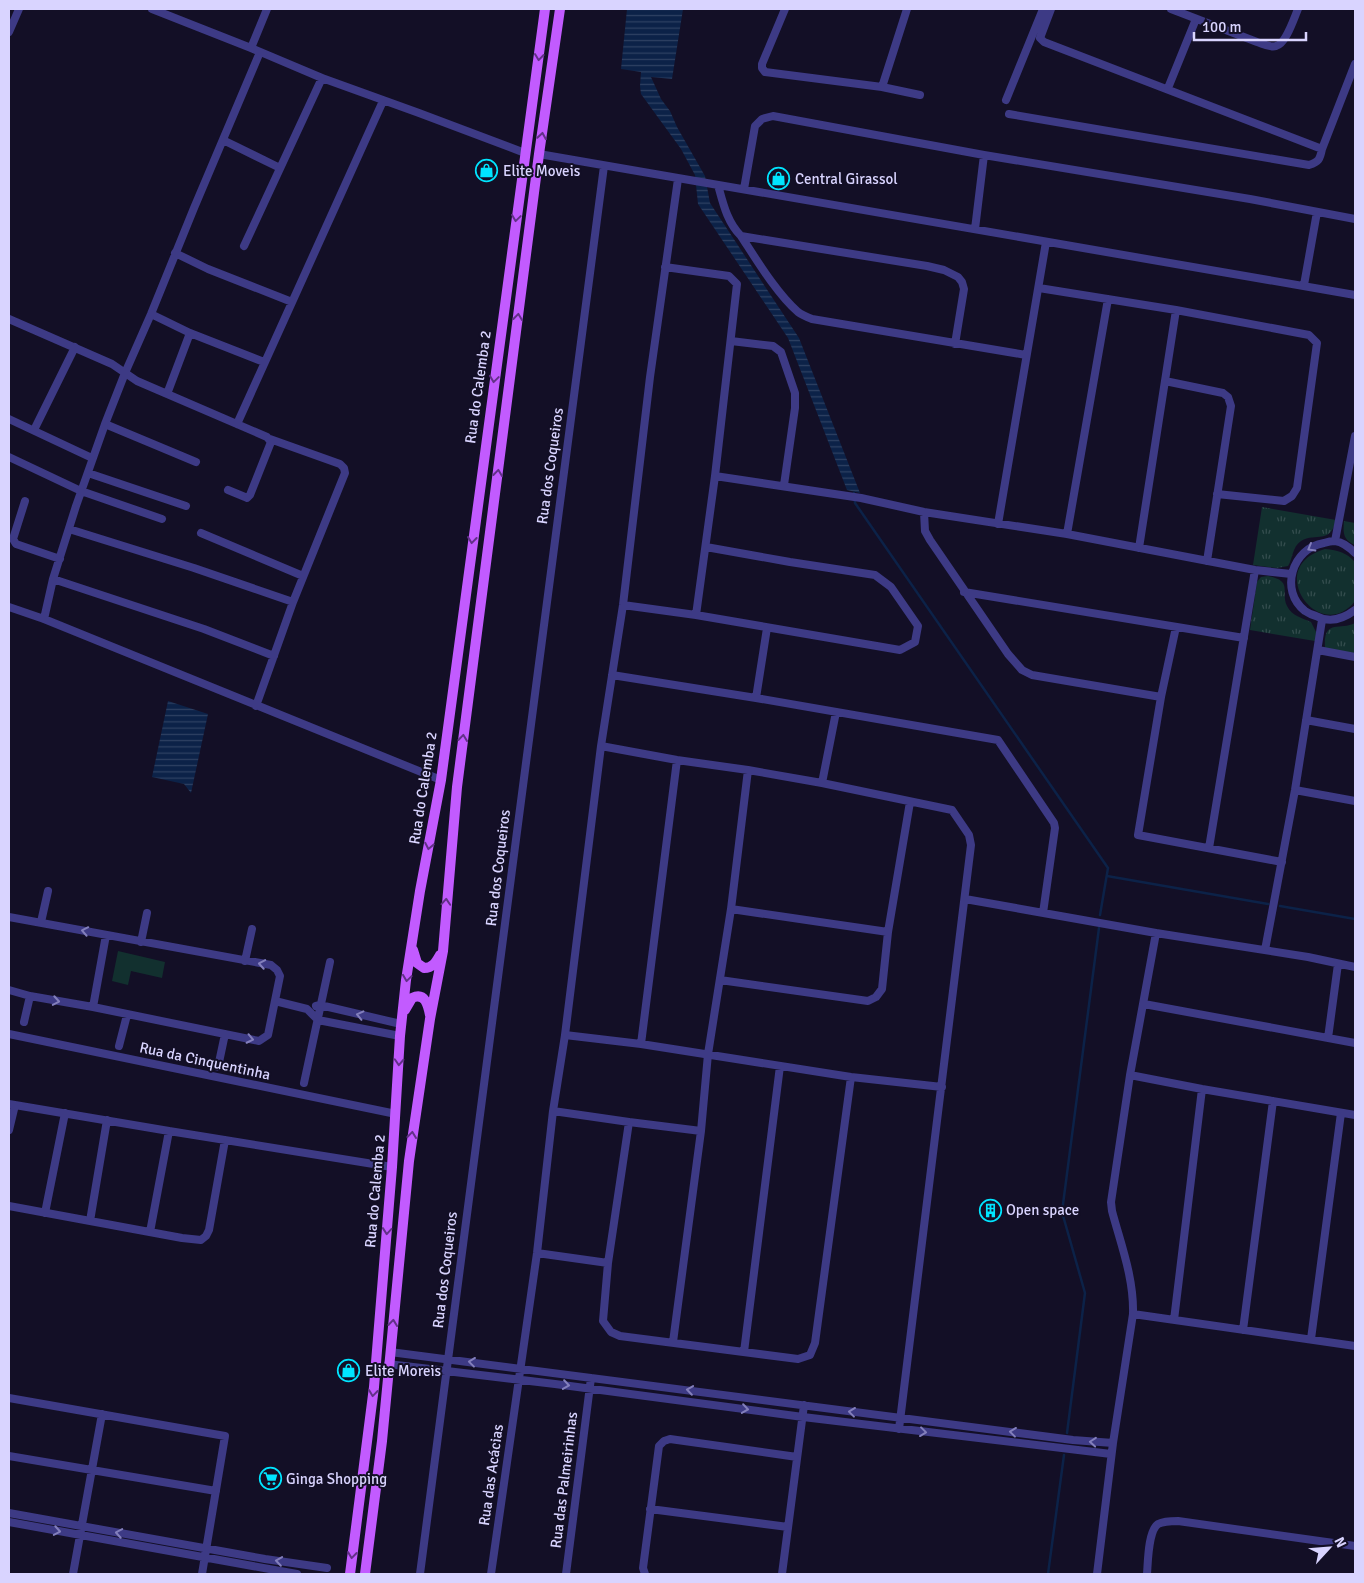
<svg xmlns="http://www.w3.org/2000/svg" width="1364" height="1583" font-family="Signika,sans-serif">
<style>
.park{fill:url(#park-tufts)}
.pitch{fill:#12302f}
.water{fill:url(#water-rules)}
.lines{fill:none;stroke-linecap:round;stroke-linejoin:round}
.stream{stroke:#0c2248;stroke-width:2.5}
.minor{stroke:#3d3a85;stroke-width:8}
.major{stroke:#c25bff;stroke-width:10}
.oneway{stroke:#623188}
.oneway2{stroke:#837fbc}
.labels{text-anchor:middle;stroke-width:4;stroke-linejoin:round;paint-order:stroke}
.poi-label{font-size:15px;fill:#d9d4ff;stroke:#130f26;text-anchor:start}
.street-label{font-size:15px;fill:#d9d4ff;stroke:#130f26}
</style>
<defs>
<pattern id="park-tufts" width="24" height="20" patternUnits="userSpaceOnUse" patternTransform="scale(1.25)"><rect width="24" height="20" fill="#12302f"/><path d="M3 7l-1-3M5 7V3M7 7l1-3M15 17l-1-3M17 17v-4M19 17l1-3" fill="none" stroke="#344d4e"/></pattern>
<pattern id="water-rules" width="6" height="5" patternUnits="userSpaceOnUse" patternTransform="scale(1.25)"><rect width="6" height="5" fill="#0c2248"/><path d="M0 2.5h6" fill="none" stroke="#2f4163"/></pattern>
</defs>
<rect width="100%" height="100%" fill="#130f26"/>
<path class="park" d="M1262 507 1336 520C1330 545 1316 532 1301 541 1292 547 1293 558 1288 566L1277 568 1253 565Z
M1344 521 1355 523V545C1343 540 1343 533 1344 521Z
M1325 549C1338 550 1347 553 1355 562V601C1320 646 1262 567 1325 549Z
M1268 576C1294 581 1280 592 1287 606 1292 616 1302 618 1311 622L1317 634 1315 641 1250 630 1257 582 1261 577Z
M1355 623V654L1325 648C1323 618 1340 631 1355 623Z"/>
<path class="pitch" d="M118 951 165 962 162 978 131 971 128 985 112 981Z"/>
<path class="water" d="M627 9H683L672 79 651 77 661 99 670 111 677 127 705 176 710 203 799 338 860 493 847 490 788 338 698 204 695 175 681 149 641 94 640 86 641 72 621 69Z
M168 701 208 714 191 793 184 784 152 777Z"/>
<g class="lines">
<path class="stream" d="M854 493 855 503 1108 868 1100 915
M1107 876 1268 904
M1280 906 1355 919
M1067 1433 1085 1293 1062 1212 1099 928
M1048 1574 1064 1455"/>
<path class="minor" d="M152 9 251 48 322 78 419 113 525 153
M785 9 762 64V68L765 72 882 87 920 95
M1051 9 1040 38 1044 42 1322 149
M1171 9 1257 42C1263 44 1270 48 1276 46 1286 44 1294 18 1298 9
M9 32 19 9
M251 48 267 9
M882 87 907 9
M1168 88 1196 19
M1006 100 1043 9
M1009 114 1309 165C1319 162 1320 159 1322 149L1355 64
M223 140 280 168
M539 154 1355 295
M718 185C723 203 727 222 741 236L927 266 944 270 958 277 962 282 964 289 955 344
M744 189 755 126 762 119 773 116 984 155 1250 199 1355 219
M975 229 984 155
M741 236C756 259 777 294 798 312 802 315 807 317 812 319L1026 355
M244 246 322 78
M175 253 208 269 292 302
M665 267 729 276 737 284 715 476 696 615
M1304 285 1317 212
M1039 288 1176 310 1309 335 1317 343 1297 488 1292 496 1284 501 1217 494
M151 314 190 333 264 362
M9 319 112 364 137 381 267 437 271 442 250 495 247 498 245 497 228 490
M731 341 773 346 781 352 795 393V408L784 485
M1165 381 1223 393 1228 397 1231 406 1207 561
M167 394 190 333
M9 419 92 458
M105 424 196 462
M237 424 383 101
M34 430 75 347
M9 457 81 491 162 519
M88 473 186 506
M715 476 861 498 924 512 1067 534 1255 570 1291 574
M25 501 13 539 16 544 60 559
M924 512 925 531 930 540 1008 654 1022 670 1032 675 1161 697
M998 524 1046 242
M69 529 194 568 293 602
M201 533 303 576
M1067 534 1108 299
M1335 541 1355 436
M1139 548 1176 310
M1355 553C1350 548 1342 542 1335 541 1332 541 1327 542 1324 543 1292 548 1279 591 1305 611 1308 613 1312 615 1316 616 1329 623 1343 619 1355 610
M53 579 204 629 274 656
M964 592 1244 638
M623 605 696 615 900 650 915 642 918 626 891 587 875 575 790 562 706 547
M9 607 44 619 441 780
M44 619 53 579 76 506 105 424 125 373 151 314 194 208 260 52
M1176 627 1161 697 1138 835 1282 862
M1318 650 1355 657
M612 675 756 698 998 740 1054 823 1055 828 1043 913
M756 698 767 628
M256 706 293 602 345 473 344 468 340 464 270 439
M1306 720 1355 729
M601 746 677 760 748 770 822 783 952 810 969 835 971 845 899 1429
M822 783 836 712
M1295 790 1355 801
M1209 848 1255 570
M965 899 1156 933 1308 957 1355 967
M731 909 888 932
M9 917 271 965 277 970 280 976 268 1035 259 1041 93 1007 30 996 9 990
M41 922 48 891
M141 942 147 913
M1265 950 1295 790 1322 620
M245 961 252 929
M720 980 868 1001 876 997 882 989 888 932 910 802
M275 1001 307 1009 318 1020 400 1036
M1144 1004 1355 1043
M316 1006 320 1005 401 1024
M93 1007 106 935
M24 1022 30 996
M9 1034 396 1114
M565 1035 641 1044 851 1077 942 1087
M1328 1038 1338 964
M641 1044 677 760
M119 1046 127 1015
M218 1067 225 1034
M1130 1075 1202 1089 1355 1115
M304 1083 330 962
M9 1104 169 1131 392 1167
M553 1111 629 1122 701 1131
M629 1122 608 1263 603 1321 611 1332 620 1336 798 1359 810 1355 815 1343 851 1077
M9 1130 15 1105
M9 1206 182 1238 201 1240 206 1236 209 1230 225 1140
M45 1213 65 1113
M90 1221 107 1120
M150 1232 169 1131
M537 1253 608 1263
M1133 1314 1355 1346
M1174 1320 1202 1089
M1243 1330 1273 1101
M1311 1339 1341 1113
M673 1342 701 1131 708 1054 731 909 748 770
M390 1352 1073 1440 1113 1443
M744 1352 780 1066
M388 1364 555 1384 803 1417 1111 1454
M9 1398 225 1436 202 1574
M9 1456 216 1491
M650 1509 788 1527
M9 1513 265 1559 327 1568
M9 1522 297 1574
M73 1574 102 1414
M420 1574 604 166
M491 1574 537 1253 553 1111 565 1035 601 746 623 605 650 377 678 179
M566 1574 591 1378
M645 1574 643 1568 659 1446 664 1441 670 1439 797 1457
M782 1574 804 1405
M1097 1574 1113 1443 1133 1314C1134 1278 1121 1245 1112 1211L1111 1202 1130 1075 1156 933
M1147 1574C1148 1562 1148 1531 1158 1524 1164 1521 1172 1521 1178 1521L1355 1546"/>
<path class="major" d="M413 950 417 963 424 968C433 968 436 962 440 955
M405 1010 412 998C425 992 428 1005 430 1015
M350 1574 374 1387 392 1167 400 1036 406 980 420 891 441 780 545 9
M365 1574 382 1441 409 1161 430 1019 443 951 457 787 539 154 560 9"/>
</g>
<defs><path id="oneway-chevron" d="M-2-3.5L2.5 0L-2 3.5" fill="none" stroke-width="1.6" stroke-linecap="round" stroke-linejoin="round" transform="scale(1.25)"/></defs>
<g class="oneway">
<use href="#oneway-chevron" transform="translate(539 57) rotate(97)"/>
<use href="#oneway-chevron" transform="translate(542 136) rotate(-81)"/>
<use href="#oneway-chevron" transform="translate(516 218) rotate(98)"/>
<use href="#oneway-chevron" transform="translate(518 317) rotate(-83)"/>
<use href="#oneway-chevron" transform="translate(494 379) rotate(98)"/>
<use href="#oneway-chevron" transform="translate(498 473) rotate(-83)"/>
<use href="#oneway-chevron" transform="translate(472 540) rotate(97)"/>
<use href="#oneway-chevron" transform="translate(463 738) rotate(-83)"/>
<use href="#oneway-chevron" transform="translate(429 846) rotate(101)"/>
<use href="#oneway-chevron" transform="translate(446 902) rotate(-86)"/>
<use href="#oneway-chevron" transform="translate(407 978) rotate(98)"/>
<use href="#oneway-chevron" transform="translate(399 1062) rotate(93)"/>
<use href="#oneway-chevron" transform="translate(412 1135) rotate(-83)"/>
<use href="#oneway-chevron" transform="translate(387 1231) rotate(95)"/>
<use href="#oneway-chevron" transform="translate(393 1323) rotate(-84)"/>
<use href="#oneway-chevron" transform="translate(373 1393) rotate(97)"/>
<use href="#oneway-chevron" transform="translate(352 1555) rotate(97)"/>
</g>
<g class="oneway2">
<use href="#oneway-chevron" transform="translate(1311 548) rotate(150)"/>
<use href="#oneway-chevron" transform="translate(85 931) rotate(-169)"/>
<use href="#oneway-chevron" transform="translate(262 964) rotate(-170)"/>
<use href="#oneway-chevron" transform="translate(56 1001) rotate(10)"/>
<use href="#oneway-chevron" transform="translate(360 1015) rotate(-167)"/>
<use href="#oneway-chevron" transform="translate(250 1039) rotate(12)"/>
<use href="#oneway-chevron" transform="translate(472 1362) rotate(-173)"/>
<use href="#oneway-chevron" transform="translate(566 1385) rotate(8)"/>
<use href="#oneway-chevron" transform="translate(690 1390) rotate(-172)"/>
<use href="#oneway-chevron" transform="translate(745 1409) rotate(8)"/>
<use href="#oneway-chevron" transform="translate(852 1412) rotate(-173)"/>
<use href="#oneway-chevron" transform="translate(923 1432) rotate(7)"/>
<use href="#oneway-chevron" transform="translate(1013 1432) rotate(-173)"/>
<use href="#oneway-chevron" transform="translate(1093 1442) rotate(-175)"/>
<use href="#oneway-chevron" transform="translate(57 1531) rotate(10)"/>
<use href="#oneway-chevron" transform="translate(119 1533) rotate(-170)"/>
<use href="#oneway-chevron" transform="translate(279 1561) rotate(-172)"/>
</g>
<defs>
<symbol id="shop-ring" viewBox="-11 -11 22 22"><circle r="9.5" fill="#130f26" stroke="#00e5ff" stroke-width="1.5"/><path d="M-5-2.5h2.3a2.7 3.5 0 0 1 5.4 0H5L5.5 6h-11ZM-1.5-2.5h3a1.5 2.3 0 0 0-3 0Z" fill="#00e5ff"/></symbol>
<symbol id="building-ring" viewBox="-11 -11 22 22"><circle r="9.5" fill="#130f26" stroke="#00e5ff" stroke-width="1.5"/><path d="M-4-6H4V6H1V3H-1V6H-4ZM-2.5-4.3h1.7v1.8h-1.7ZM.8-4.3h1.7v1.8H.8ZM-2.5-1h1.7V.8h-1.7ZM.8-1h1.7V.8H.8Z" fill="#00e5ff"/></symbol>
<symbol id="supermarket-ring" viewBox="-11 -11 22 22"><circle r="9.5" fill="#130f26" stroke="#00e5ff" stroke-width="1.5"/><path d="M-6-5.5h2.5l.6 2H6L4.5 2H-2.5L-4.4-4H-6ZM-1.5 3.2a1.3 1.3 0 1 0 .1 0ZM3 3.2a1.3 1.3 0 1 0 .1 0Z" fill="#00e5ff"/></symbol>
</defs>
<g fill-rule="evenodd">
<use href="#shop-ring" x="474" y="158" width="25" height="25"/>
<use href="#shop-ring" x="766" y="166" width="25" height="25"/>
<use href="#building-ring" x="978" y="1198" width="25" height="25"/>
<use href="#shop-ring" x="336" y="1358" width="25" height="25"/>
<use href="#supermarket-ring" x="258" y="1466" width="25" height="25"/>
</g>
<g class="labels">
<g class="poi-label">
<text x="503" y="176">Elite Moveis</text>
<text x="795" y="184">Central Girassol</text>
<text x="1006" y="1215">Open space</text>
<text x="365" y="1376">Elite Moreis</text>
<text x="286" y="1484">Ginga Shopping</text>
</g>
<g class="street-label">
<text transform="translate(478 387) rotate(-82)" y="5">Rua do Calemba 2</text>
<text transform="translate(550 466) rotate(-82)" y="5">Rua dos Coqueiros</text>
<text transform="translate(423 788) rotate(-81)" y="5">Rua do Calemba 2</text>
<text transform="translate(498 868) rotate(-83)" y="5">Rua dos Coqueiros</text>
<text transform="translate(205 1061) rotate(12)" y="5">Rua da Cinquentinha</text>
<text transform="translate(375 1191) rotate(-85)" y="5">Rua do Calemba 2</text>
<text transform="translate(445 1270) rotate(-83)" y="5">Rua dos Coqueiros</text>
<text transform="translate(491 1475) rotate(-82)" y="5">Rua das Acácias</text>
<text transform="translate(564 1480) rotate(-83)" y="5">Rua das Palmeirinhas</text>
</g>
</g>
<rect width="1364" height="1583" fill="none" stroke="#d9d4ff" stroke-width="20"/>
<g transform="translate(1329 1548) rotate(64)" stroke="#130f26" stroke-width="4" paint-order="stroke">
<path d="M0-4L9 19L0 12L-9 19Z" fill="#d9d4ff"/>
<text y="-8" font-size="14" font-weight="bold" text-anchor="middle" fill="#d9d4ff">N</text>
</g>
<path d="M1194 32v8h112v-8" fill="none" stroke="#d9d4ff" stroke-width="2.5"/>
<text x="1202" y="32" font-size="15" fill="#d9d4ff" stroke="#130f26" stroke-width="4" paint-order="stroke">100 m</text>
</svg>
